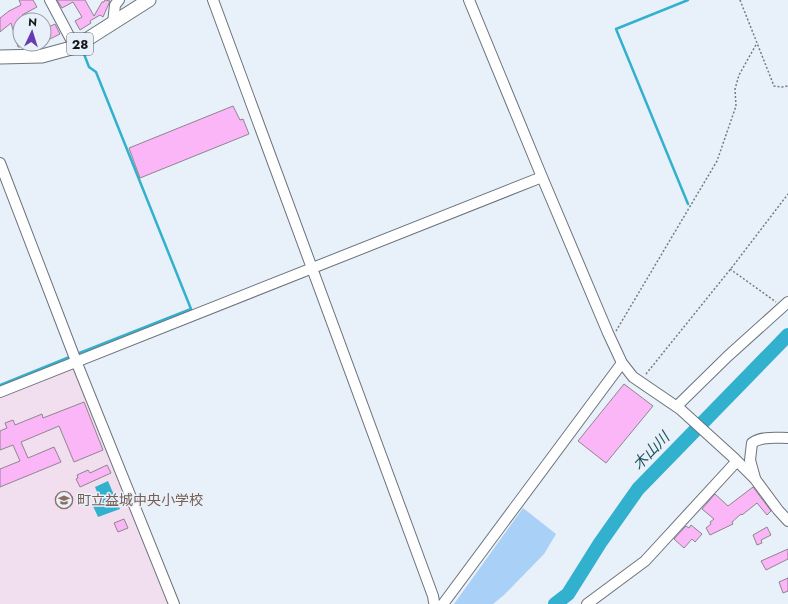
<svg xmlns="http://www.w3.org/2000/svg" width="788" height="604" font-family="Jost,'Noto Sans JP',sans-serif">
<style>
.education{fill:#f1dff0}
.green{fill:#a9d0f7}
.water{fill:#31b1cd}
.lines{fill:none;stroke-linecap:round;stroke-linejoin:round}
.stream{stroke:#31b1cd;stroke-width:2.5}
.river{stroke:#31b1cd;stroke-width:14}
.building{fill:#fab6f6;stroke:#8e868d}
.minor-casing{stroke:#6c737b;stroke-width:12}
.major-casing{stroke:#6c737b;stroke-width:15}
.path{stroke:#767b81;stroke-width:1.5;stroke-dasharray:2 2;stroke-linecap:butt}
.minor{stroke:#fff;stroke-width:10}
.major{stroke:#fff;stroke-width:13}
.labels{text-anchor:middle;stroke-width:3;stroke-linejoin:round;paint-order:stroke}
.shield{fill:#e8f0f9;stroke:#54595e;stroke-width:1}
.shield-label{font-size:13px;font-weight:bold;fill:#15181b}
.education-label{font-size:14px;fill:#785e54;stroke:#e8f0f9;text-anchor:start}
.water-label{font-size:15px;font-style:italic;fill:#1d505d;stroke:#e8f0f9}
</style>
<rect width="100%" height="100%" fill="#e8f0f9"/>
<path class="education" d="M75 365 171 604H0V396Z"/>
<path class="green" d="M523 508 556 534 544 554 504 595 493 604H454Z"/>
<path class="water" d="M108 481 120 509 98 517 93 506 101 502 95 487Z"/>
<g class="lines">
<path class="stream" d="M688 0 616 29 688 204
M77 354 191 309 96 72 89 67 84 54
M0 385 72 356"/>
<path class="river" d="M555 604 568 594 600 543 638 489 788 335"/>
</g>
<path class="building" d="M19 0H33L37 7 22 15 25 20H20V47H18L11 23 0 32V18L9 11 21 5Z
M57 0H85L94 16 102 2H104L105 0 110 1 103 17 100 15 90 21 91 23 80 30 75 21 82 17 73 2 62 8Z
M55 24 60 34 44 42V29Z
M233 106 240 120 243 119 249 134 140 178 129 148Z
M624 384 653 406 606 463 578 441Z
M84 402 103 450 74 462 59 426 21 442 28 458 54 447 61 462 0 487V469L20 461 13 445 0 450V431L7 428 5 423 13 420 15 425 42 414 43 418Z
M107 465 111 473 80 487 76 479 78 478 77 475 88 470 90 473Z
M753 487 771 511 767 515 757 503 742 515 741 514 732 522 733 524 710 535 706 528 711 524 710 522 714 519 702 509 715 494 728 506Z
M124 519 128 528 118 532 114 523Z
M691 525 702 534 695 542 692 539 684 548 674 539 686 526 689 528Z
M767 527 771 535 761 540 762 543 757 545 753 535Z
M788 549V559L766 570 761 561Z
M788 578V591L783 593 779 582Z"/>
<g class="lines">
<defs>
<path id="minor" d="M50 0 75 47
M213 0 433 596 434 602
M469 0 542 177 608 333 622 363 633 377 680 409 735 459 755 479 778 510 788 521
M113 23 115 5 119 0
M0 163 76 361 174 604
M0 392 542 177
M677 406 728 356 788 302
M755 478 750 460 752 443C762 436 776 438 788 438
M443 604 622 363
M587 604 645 561 737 461"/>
<path id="major" d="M0 57 42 56 75 47 149 0"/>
</defs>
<use href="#minor" class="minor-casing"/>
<use href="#major" class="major-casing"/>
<path class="path" d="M740 0 774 86 782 87 788 86
M730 269 776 302
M616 331 717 161 736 106 735 89 739 75 757 43
M646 374 733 266 788 194"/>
<use href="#minor" class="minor"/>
<use href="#major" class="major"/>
</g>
<defs>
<symbol id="school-ring" viewBox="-11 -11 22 22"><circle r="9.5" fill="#e8f0f9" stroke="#8d6e63" stroke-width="1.5"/><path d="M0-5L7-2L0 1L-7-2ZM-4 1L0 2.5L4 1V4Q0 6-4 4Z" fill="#8d6e63"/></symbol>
</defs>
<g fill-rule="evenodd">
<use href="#school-ring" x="54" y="490" width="20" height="20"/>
</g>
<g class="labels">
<rect class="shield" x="67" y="33" width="26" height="22" rx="3"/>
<g class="shield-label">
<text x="80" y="49">28</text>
</g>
<g class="education-label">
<text x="77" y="505">町立益城中央小学校</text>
</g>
<g class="water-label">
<text transform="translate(651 451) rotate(-46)" y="5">木山川</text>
</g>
</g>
<g transform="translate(32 32) rotate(4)"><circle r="19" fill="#e8f0f9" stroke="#949aa0"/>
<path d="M0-3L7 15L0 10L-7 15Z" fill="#673ab1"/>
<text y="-6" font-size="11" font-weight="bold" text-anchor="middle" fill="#15181b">N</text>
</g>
</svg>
